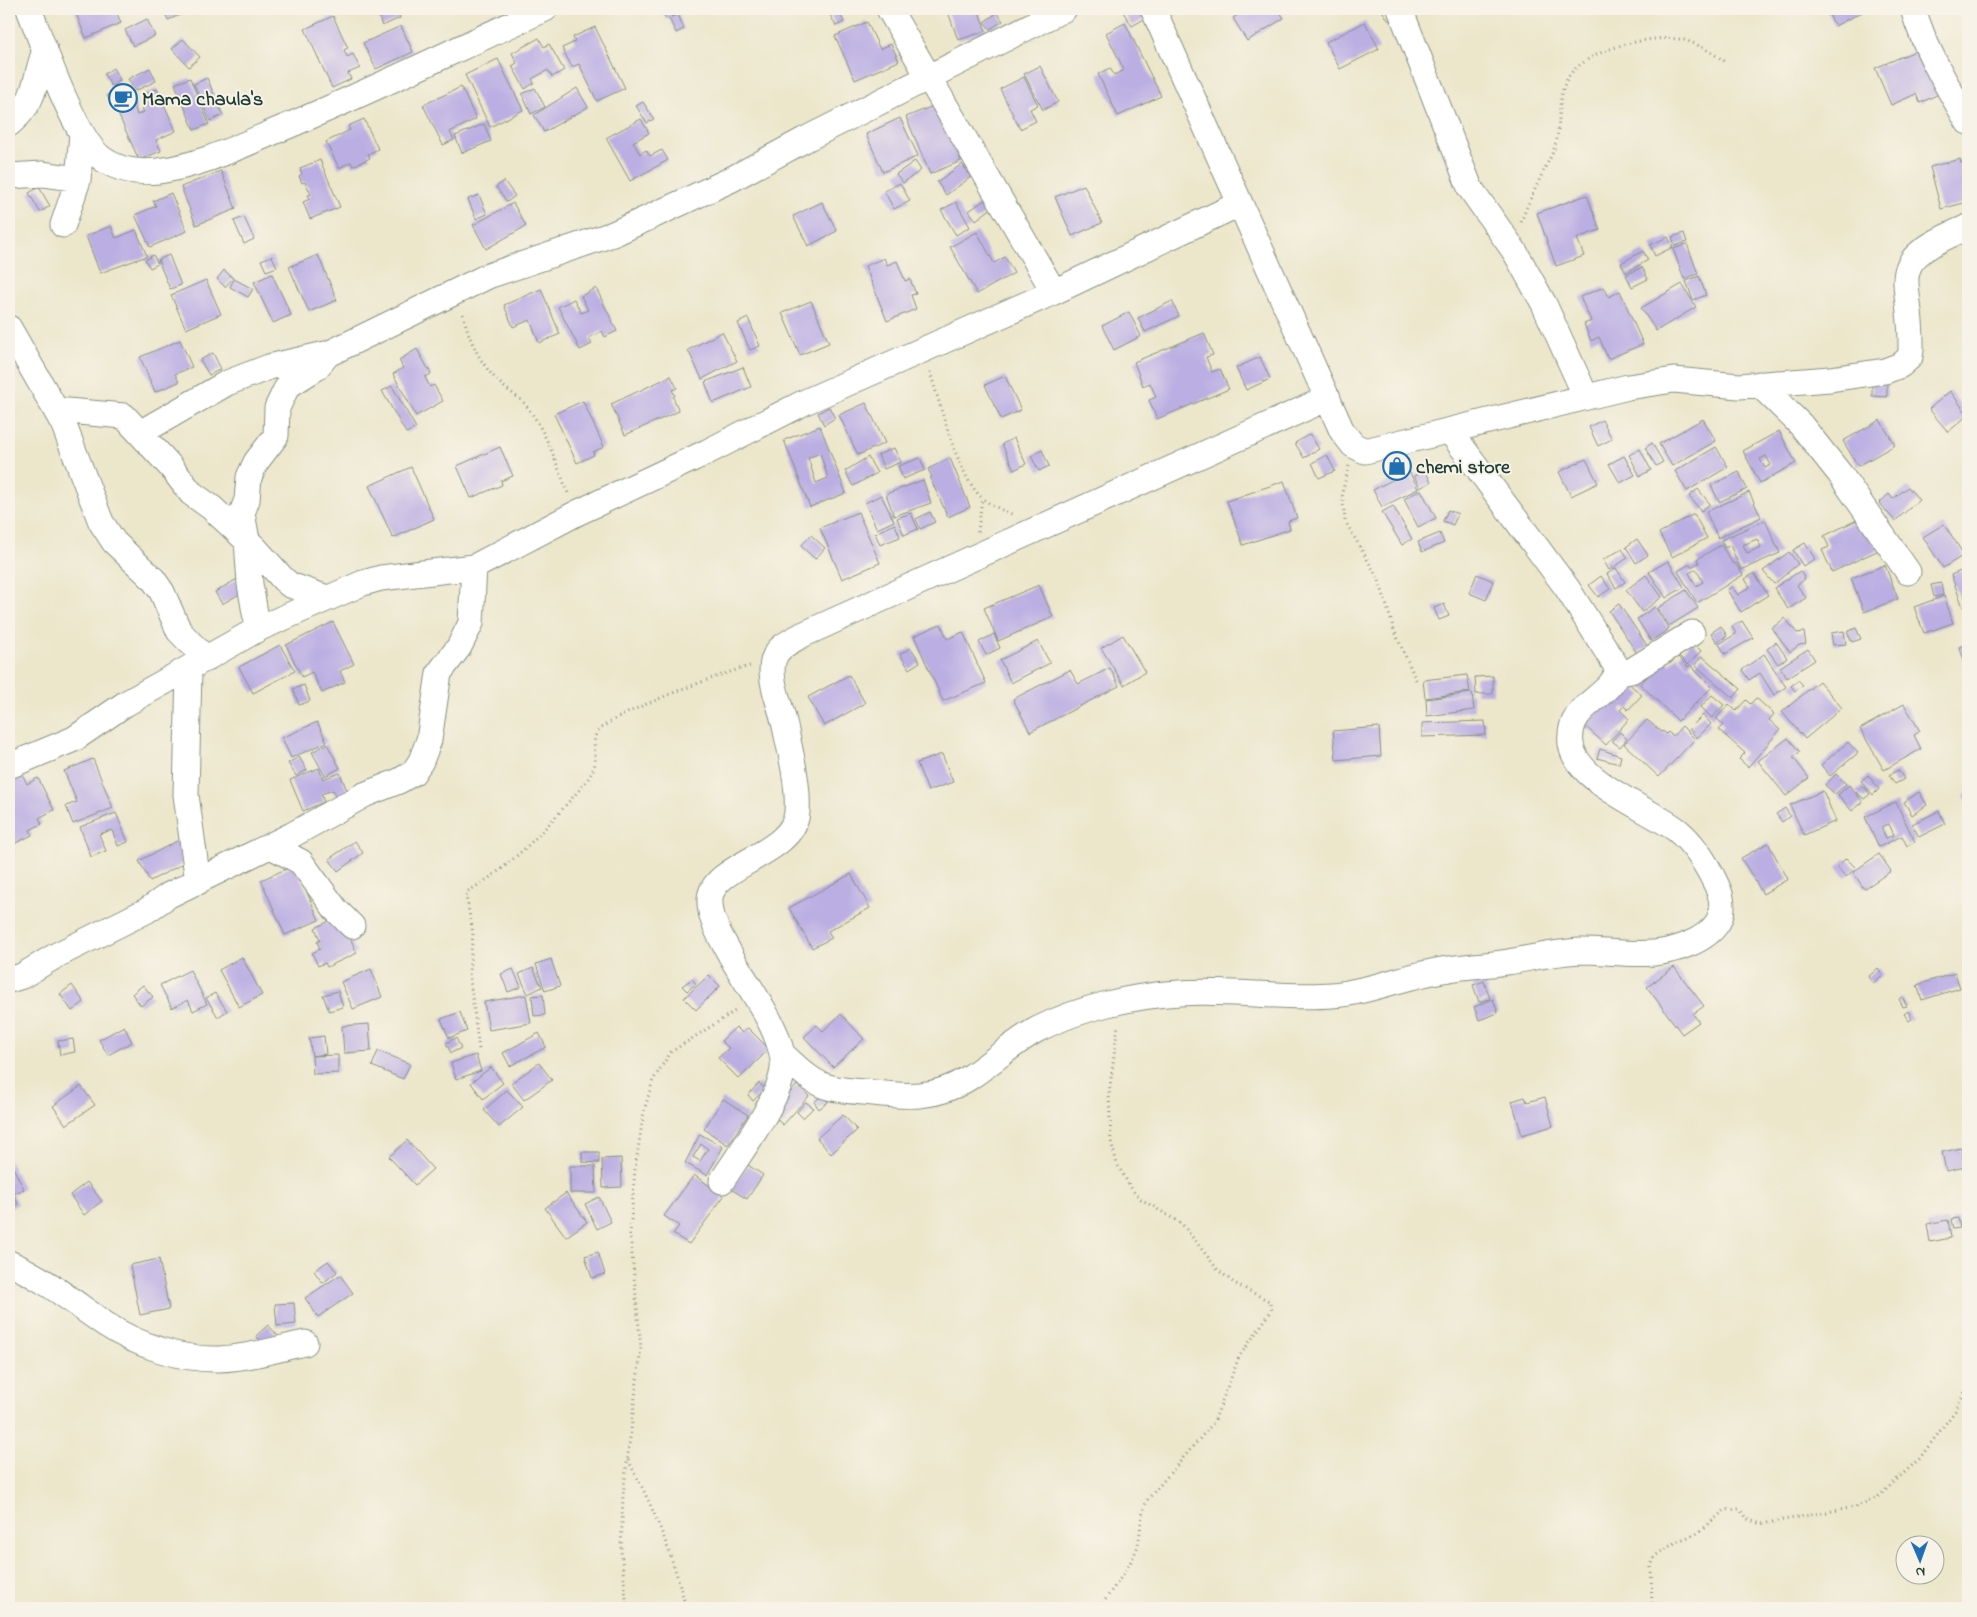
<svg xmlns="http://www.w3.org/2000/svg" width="1977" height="1617" font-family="'Indie Flower',sans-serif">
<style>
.building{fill:#bbaee3;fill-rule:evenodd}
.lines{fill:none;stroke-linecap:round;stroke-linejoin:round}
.minor-casing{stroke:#869280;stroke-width:27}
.path{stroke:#869280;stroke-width:3;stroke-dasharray:1 4;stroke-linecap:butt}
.minor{stroke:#fff;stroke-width:25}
.labels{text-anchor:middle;stroke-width:4;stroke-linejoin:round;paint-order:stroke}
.poi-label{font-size:20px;font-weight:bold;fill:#1f3d34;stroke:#f7f3e8;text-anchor:start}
</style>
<rect width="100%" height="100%" fill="#f7f3e8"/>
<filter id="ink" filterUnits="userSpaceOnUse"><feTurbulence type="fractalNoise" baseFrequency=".02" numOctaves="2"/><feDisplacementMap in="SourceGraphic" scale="10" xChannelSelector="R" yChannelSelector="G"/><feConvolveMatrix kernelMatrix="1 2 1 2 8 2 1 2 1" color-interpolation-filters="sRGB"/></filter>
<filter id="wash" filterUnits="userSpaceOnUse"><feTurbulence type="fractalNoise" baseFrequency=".0096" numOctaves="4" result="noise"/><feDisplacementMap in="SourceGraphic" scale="20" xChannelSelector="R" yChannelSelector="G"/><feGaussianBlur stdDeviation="1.12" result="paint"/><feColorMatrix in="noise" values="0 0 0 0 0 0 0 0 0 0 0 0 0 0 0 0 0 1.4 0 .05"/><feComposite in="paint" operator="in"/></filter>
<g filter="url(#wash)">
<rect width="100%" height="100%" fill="#ece6cb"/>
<g id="blocks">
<path class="building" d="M74 9H115L121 23 86 38Z
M163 9H180L182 14 168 20Z
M376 9H396L400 18 382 26Z
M661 9H688L671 17 678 14 684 29 676 33 669 18 666 19Z
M947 9H978L986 31 958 40Z
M1121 9H1143L1148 17 1132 26Z
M1247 9H1278L1284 18 1247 41 1233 18Z
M1381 9H1397L1400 14 1389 21Z
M1826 9H1863L1864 11 1835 26Z
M839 12 844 22 836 26 830 15Z
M997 13 1003 21 990 29 984 22Z
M333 16 348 48 344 50 347 57 353 54 360 68 348 73 351 79 332 88 305 29Z
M147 19 155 36 133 46 125 30Z
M867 22 880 49 891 44 899 61 855 80 835 36Z
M1365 22 1379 49 1340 69 1326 42Z
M1125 23 1161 96 1118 116 1098 74 1110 68 1114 75 1124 70 1106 33Z
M401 26 413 52 376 69 363 43Z
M595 27 625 88 597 101 579 64 572 67 562 48 575 42 573 37Z
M539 38 544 47 549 44 564 70 552 77 548 70 532 79 534 83 525 89 512 66 517 63 512 53Z
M183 39 200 57 189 67 172 49Z
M1920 49 1939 94 1920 103 1916 94 1891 105 1875 68Z
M498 59 523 110 490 127 465 75Z
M1040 66 1058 102 1043 110 1024 74Z
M113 68 120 80 111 86 104 74Z
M150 68 156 81 135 91 128 79Z
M1024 77 1038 105 1030 109 1036 121 1020 129 1000 89Z
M190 78 209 124 194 130 175 84Z
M207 78 223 115 210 121 194 84Z
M124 86 129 97 112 106 107 95Z
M461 87 476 119 450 132 454 140 443 145 423 105Z
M535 88 545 107 531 114 522 94Z
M577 88 588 107 544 132 534 115Z
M157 89 176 131 156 140 161 151 139 160 115 107 133 99 137 115 144 112 141 106 145 104 141 96Z
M643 102 654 119 647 123 636 106Z
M938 104 961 161 930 174 906 117Z
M900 118 918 156 883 172 866 134Z
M364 119 378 149 368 154 370 158 353 166 351 162 339 168 326 142 350 130 348 126Z
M641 119 649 133 633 142 640 154 646 150 650 156 662 150 668 160 630 181 606 138Z
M484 124 491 141 462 153 455 136Z
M1960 159 1961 163 1968 161V202L1941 209 1930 167Z
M320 160 340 207 310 219 303 202 310 199 308 195 311 194 305 182 302 183 299 176 302 174 300 168Z
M915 161 921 170 903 183 896 174Z
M962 164 971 177 946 195 937 182Z
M221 171 236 209 196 225 181 187Z
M504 181 515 196 507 202 496 187Z
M900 183 910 201 894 209 884 191Z
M1084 185 1102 223 1072 236 1055 197Z
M39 187 50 206 40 212 29 193Z
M171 193 187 231 150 247 135 215 156 206 153 201Z
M479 195 487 214 476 219 468 199Z
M1587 195 1600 230 1577 238 1584 256 1556 266 1537 213Z
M986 199 993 207 976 220 969 211Z
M822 202 837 231 808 246 793 216Z
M956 202 970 227 956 235 941 210Z
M513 203 526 226 486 249 473 225Z
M244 217 254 239 244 244 234 221Z
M111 226 116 238 136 230 147 256 100 273 86 236Z
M977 232 994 263 1005 257 1014 273 977 294 950 247Z
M1684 233 1687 242 1675 246 1672 237Z
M1668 237 1673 247 1655 256 1650 245Z
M1687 244 1698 274 1684 279 1673 249Z
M1643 251 1648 260 1626 273 1621 263Z
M153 255 158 264 150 268 145 260Z
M169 255 181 285 170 289 158 260Z
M318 255 337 300 309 312 289 267Z
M272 256 277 267 266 271 261 260Z
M884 258 887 265 897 261 905 281 910 279 916 294 911 295 916 309 887 321 865 266Z
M1642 267 1648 279 1632 287 1626 275Z
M224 270 233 278 225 287 217 279Z
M272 274 291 315 273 323 254 282Z
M1699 276 1706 295 1693 300 1686 281Z
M234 279 253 289 248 297 230 287Z
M206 280 221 314 186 329 171 295Z
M1682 284 1696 307 1656 331 1641 308Z
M1604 287 1609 297 1620 291 1643 344 1608 359 1599 337 1591 341 1584 324 1591 321 1580 297Z
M596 288 617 331 605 337 602 331 589 338 592 344 580 350 558 307 574 299 581 313 588 310 581 296Z
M541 289 560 334 539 343 530 320 513 327 504 305Z
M811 301 829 343 800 355 782 313Z
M1172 301 1179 316 1145 332 1138 318Z
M1129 312 1141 336 1114 350 1102 326Z
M748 318 760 346 750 350 738 323Z
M722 332 737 361 702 379 688 350Z
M1204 333 1213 355 1206 357 1212 372 1220 369 1229 389 1157 419 1149 400 1156 397 1150 383 1143 386 1134 362Z
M180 340 192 367 175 374 179 382 155 392 140 357Z
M417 349 431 374 425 377 430 387 434 385 443 401 416 416 393 374 403 368 399 360Z
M213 353 221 369 209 375 200 360Z
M1260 357 1270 379 1246 390 1236 368Z
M743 367 751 387 713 403 705 382Z
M671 376 677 388 672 390 675 396 673 397 679 411 625 435 611 404Z
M1005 376 1021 410 1001 419 985 385Z
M1872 382H1887V397L1872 396Z
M392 386 416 428 406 433 382 391Z
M1950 391 1968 415 1948 432 1929 409Z
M583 401 604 447 593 452 594 455 577 463 554 414Z
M866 403 885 443 858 455 839 415Z
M829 407 835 418 824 425 818 413Z
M1703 419 1716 441 1672 466 1659 444Z
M1602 420 1612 439 1598 446 1589 427Z
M1880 420 1895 445 1858 466 1843 441Z
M820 426 846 493 810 507 784 440ZM820 453 828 478 816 483 808 458Z
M1779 431 1796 463 1760 483 1743 451ZM1766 456 1771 465 1765 468 1760 459Z
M1310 434 1319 449 1304 458 1295 443Z
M1014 438 1026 464 1014 470 1002 444Z
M1652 443 1663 462 1656 466 1645 448Z
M500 447 513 476 501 481 502 485 471 498 457 466Z
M1716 447 1728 467 1687 491 1675 471Z
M894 448 901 462 884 469 878 455Z
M1640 449 1651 470 1640 476 1629 455Z
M1042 450 1049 466 1039 471 1031 456Z
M1327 455 1335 471 1319 478 1312 463Z
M1624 456 1635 475 1620 483 1609 464Z
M868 457 877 473 853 486 845 471Z
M920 458 925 470 903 479 898 466Z
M950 458 970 507 948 517 930 478 932 477 928 469Z
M1586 459 1598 483 1571 496 1559 472Z
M411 467 434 519 393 538 369 486Z
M1425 470 1431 482 1420 488 1414 476Z
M1409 471 1418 489 1382 507 1373 490Z
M1739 472 1747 489 1719 502 1711 485Z
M923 480 931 503 894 516 886 494Z
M1284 481 1297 518 1288 521 1290 529 1243 545 1227 501Z
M1908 487 1919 500 1895 521 1879 503 1889 494 1893 499Z
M1698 489 1710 504 1701 511 1689 496Z
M1421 490 1436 518 1418 527 1404 499Z
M1749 492 1761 517 1718 538 1706 512Z
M881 495 894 521 877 529 865 503Z
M1393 506 1412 539 1402 545 1382 512Z
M1448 510 1458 514 1453 525 1443 521Z
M858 512 880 563 842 579 820 528Z
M930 512 935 522 920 529 916 519Z
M911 513 918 529 904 535 897 518Z
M1694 514 1707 538 1672 557 1659 533Z
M1863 517 1879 550 1832 572 1822 550 1829 547 1824 536Z
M1765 520 1780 553 1741 570 1730 545 1725 548 1721 540ZM1757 539 1761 547 1747 553 1743 545Z
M895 524 900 537 880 545 875 533Z
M1944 524 1964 555 1943 568 1923 537Z
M1440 533 1444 543 1422 552 1418 542Z
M811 535 825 548 815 559 801 546Z
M1637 539 1648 555 1636 563 1626 547Z
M1805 543 1815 559 1803 566 1793 550Z
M1721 545 1733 564 1735 563 1743 575 1697 603 1678 571 1690 564 1691 567 1699 563 1697 559ZM1696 569 1703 582 1696 586 1689 573Z
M1622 549 1628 558 1609 570 1603 560Z
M1789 552 1798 564 1774 584 1763 571Z
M1668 561 1684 587 1666 598 1649 572Z
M1885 565 1898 599 1864 612 1851 578Z
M1616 568 1625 582 1616 588 1607 574Z
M1968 568V605L1963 607 1951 575Z
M1800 571 1805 579 1797 585 1806 598 1788 609 1774 588Z
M1754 573 1768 595 1741 612 1727 590 1732 587 1738 595 1750 587 1745 579Z
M1477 574 1493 581 1486 600 1469 593Z
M1646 575 1662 597 1642 612 1626 590Z
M1601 576 1610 589 1598 597 1589 585Z
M237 579 245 591 222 604 215 592Z
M1941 583 1943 595 1934 597 1931 585Z
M1039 585 1053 617 998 641 984 608Z
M1686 590 1698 608 1669 626 1658 608Z
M1944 596 1953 623 1924 633 1914 607Z
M1444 604 1449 616 1439 620 1434 608Z
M1619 604 1648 647 1637 653 1609 611Z
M1655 607 1669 629 1651 641 1637 619Z
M1785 618 1797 633 1804 632 1806 644 1799 645 1790 652 1772 628Z
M1742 621 1753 638 1725 654 1719 644 1736 634 1732 626Z
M333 622 354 664 340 671 345 682 322 693 312 672 302 677 286 645Z
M941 624 947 639 963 632 986 683 943 701 914 636Z
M1721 626 1727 636 1717 642 1711 633Z
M1856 628 1861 639 1852 642 1847 632Z
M1844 631 1846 644 1833 645 1831 633Z
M994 634 1000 648 986 655 979 642Z
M1123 635 1145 672 1124 685 1101 648Z
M1038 641 1050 663 1011 683 1000 660Z
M1692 642 1701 651 1688 665 1679 656Z
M1776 642 1787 658 1778 664 1767 649Z
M1968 643V669L1959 647Z
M280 645 295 671 253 693 239 667Z
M911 648 920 662 909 669 900 654Z
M1808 649 1815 660 1787 678 1780 667Z
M1764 654 1786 687 1774 695 1760 673 1749 680 1742 670Z
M1677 656 1688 667 1690 665 1712 687 1678 721 1640 684 1665 659 1670 664Z
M1702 656 1741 689 1733 698 1695 665Z
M1110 668 1119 686 1030 732 1013 699 1070 670 1078 684Z
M849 675 865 703 824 726 808 697Z
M1467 675 1470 692 1425 698 1423 680Z
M1493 676V694H1476L1475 677Z
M1798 680 1803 685 1795 691 1791 686Z
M1626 681 1642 695 1628 710 1624 706 1620 710 1629 719 1606 745 1585 726Z
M1819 681 1842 708 1805 739 1782 712Z
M304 685 310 701 299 705 293 689Z
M1472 693 1474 710 1427 716 1426 699Z
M1712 695 1724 705 1712 718 1701 707Z
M1756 698 1774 714 1769 720 1780 730 1748 767 1739 759 1745 753 1719 730 1724 725 1716 718 1729 704 1736 711 1746 700 1750 704Z
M1904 704 1920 731 1914 735 1921 749 1884 770 1860 729Z
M1703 715 1711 724 1697 738 1689 729Z
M1647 720 1662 732 1663 731 1666 734 1668 732 1673 736 1682 726 1695 739 1659 777 1624 744Z
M1485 721 1486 735 1422 737V723Z
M317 722 327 742 291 758 282 738Z
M1379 727 1381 756 1336 760 1333 731Z
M1620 732 1627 739 1620 747 1612 741Z
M1788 738 1800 752 1793 757 1809 778 1786 796 1758 761Z
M1848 742 1858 753 1830 776 1821 765Z
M327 744 340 768 325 776 312 752Z
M1600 749 1621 756 1619 764 1597 758Z
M942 754 953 782 928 791 917 763Z
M299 757 307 770 296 776 288 763Z
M93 759 113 808 73 824 66 806 77 802 64 771Z
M19 767 27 784 38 778 54 810 39 818 42 824 30 830 32 835 12 845 15 851 9 854V772Z
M319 768 323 779 340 773 348 793 336 797 333 790 321 794 324 802 303 811 290 780Z
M1898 770 1904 779 1895 784 1889 775Z
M1836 774 1846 784 1835 794 1825 785Z
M1868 775 1879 789 1873 795 1861 781Z
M1849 785 1863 802 1852 811 1838 795Z
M1863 786 1870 794 1864 799 1856 792Z
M1823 791 1836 821 1804 835 1790 805Z
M1919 792 1927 805 1912 815 1904 802Z
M1968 793V803L1964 795Z
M1896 802 1915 842 1907 846 1902 836 1879 847 1865 817ZM1889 824 1894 835 1886 838 1881 827Z
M1785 808 1790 816 1782 822 1776 814Z
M1939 811 1945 824 1919 837 1912 824Z
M116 813 128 842 118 846 112 830 99 834 106 851 91 857 80 827Z
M179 840 190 860 150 881 139 861Z
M355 841 363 853 338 871 329 859Z
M1768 843 1788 879 1763 894 1741 858Z
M1879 854 1891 871 1864 889 1853 872Z
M1846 858 1856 868 1846 877 1837 867Z
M295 865 319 920 285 935 261 880Z
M851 874 870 908 828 931 832 938 812 948 789 908Z
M340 916 357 953 327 967 325 963 318 966 312 953 320 949 317 942 320 940 315 928Z
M242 957 262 995 239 1007 219 970Z
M551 959 560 986 545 991 536 964Z
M1674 967 1704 1006 1693 1014 1699 1022 1682 1034 1647 987Z
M533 968 542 987 528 994 519 974Z
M1878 968 1883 975 1873 983 1868 977Z
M371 969 382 997 353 1009 341 982Z
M513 969 521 987 508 992 501 974Z
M190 970 207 1004 193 1011 188 1000 172 1008 160 985Z
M1955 973 1960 988 1922 1000 1917 985Z
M709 975 720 986 696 1010 684 998Z
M692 979 696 984 687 991 682 986Z
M1484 981 1490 999 1479 1002 1473 985Z
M72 985 84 1002 72 1011 60 994Z
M143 985 153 997 141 1006 132 994Z
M338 991 343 1007 329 1011 323 995Z
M215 993 227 1011 218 1017 206 998Z
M526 995 531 1023 489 1030 484 1002Z
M543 995 545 1015 534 1016 532 996Z
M1902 997 1907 1006 1903 1007 1899 999Z
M1493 999 1498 1013 1479 1020 1474 1007Z
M1908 1011 1912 1019 1909 1021 1904 1014Z
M460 1012 467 1031 449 1038 441 1019Z
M841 1014 864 1039 833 1067 804 1037 817 1025 823 1031Z
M369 1024 371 1051 344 1053 342 1026Z
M124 1026 132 1042 108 1055 99 1040Z
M736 1027 742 1033 748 1028 769 1049 739 1079 718 1058 729 1048 721 1041Z
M539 1033 546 1047 510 1066 503 1053Z
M324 1036 326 1054 312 1056 309 1038Z
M456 1038 461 1048 451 1053 446 1043Z
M73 1039 75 1052 60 1055 58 1041Z
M378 1051 410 1064 403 1079 372 1066Z
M338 1055V1073L313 1074 312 1056Z
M476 1055 481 1071 456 1079 451 1063Z
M539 1063 552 1080 524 1100 511 1083Z
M491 1067 503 1083 483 1099 471 1083Z
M759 1083 765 1089 753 1101 748 1095Z
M797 1085 809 1096 783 1125 771 1114Z
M81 1086 95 1105 66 1125 53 1106Z
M507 1090 523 1107 499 1127 484 1110Z
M823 1095 828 1102 819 1109 814 1102Z
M1525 1097 1527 1102 1545 1097 1553 1126 1522 1135 1512 1101Z
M723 1099 748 1115 728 1145 704 1129Z
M806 1102 813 1108 803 1118 797 1112Z
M843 1115 857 1130 831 1154 817 1138Z
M700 1134 723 1147 707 1175 685 1163ZM701 1144 708 1149 700 1161 693 1157Z
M407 1140 433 1169 415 1185 389 1157Z
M1961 1148 1965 1167 1946 1171 1942 1152Z
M582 1152H599V1163L582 1162Z
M621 1158 622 1187 603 1188 602 1159Z
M9 1160 24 1189 13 1194 18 1204 9 1209Z
M748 1165 763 1175 747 1199 731 1189Z
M570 1166H595L596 1193H570Z
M694 1175 724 1196 689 1244 673 1234 679 1226 664 1216Z
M87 1182 102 1201 84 1215 70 1195Z
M566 1193 587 1222 566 1237 545 1208Z
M599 1197 611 1222 597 1229 585 1204Z
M1958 1218 1960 1228 1953 1229 1951 1219Z
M1948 1220 1951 1238 1930 1242 1927 1224Z
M598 1252 605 1274 592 1278 585 1256Z
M159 1259 169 1309 140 1315 130 1265Z
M328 1261 337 1272 323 1283 314 1271Z
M340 1275 353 1293 318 1317 305 1298Z
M294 1303 296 1324 277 1326 275 1304Z
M268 1325 278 1336 266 1346 256 1336Z"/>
</g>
</g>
<g filter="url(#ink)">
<use href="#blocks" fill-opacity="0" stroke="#869280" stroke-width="1"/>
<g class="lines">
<defs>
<path id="minor" d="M29 9C42 42 76 143 104 160 121 171 138 173 158 171 203 165 242 145 283 128 372 91 458 48 545 9
M889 9 1054 292
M1153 9 1342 431 1353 445 1365 451 1628 387 1674 380 1739 386 1830 379 1885 371 1901 365 1910 357 1911 350C1913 273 1878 265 1968 227
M1400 9 1470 188 1515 252 1544 304 1586 397
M1913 9C1925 49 1947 86 1968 122
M9 124C38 100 33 83 45 50
M9 176 43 174 78 179
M63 225 78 180 82 133
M9 328 63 423 101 522 114 542 153 579 162 592 179 631 206 659
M1759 384 1801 425 1840 474 1908 572
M56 410 124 416 171 467 191 493 212 508 256 549 283 579 290 585 327 598
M1450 431 1567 588 1618 669 1625 672 1631 671 1692 633
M140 433 227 383 269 367 330 353 488 276 613 234 672 207 730 180 804 140 1064 9
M260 628 255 613 250 584 247 540 242 513 247 500 249 477 256 462 276 436 277 408 285 391 289 385 316 368 328 354
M189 670 186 795 198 882
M9 766 74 739 125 704 260 628 363 583 381 578 474 567 577 513 707 452 805 402 1054 292 1239 204
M271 846 301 862 336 910 352 926
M9 980 22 976 57 955 146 911 169 895 292 835 364 795 399 781 413 773 421 761 429 740 439 673 459 647 471 623 474 567
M782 1054C795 1065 808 1080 825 1086 836 1090 852 1091 864 1092 902 1096 932 1101 967 1079 991 1064 1012 1043 1038 1029 1080 1008 1131 996 1179 993 1230 989 1281 999 1332 995 1371 992 1409 974 1449 969 1468 966 1488 965 1508 962 1532 958 1556 952 1581 951 1605 951 1629 955 1654 953 1675 951 1706 941 1718 922 1725 909 1722 896 1716 884 1707 865 1693 843 1677 830 1649 809 1576 782 1571 744 1566 703 1612 699 1618 669
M722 1181C739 1154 781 1098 783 1068 784 1057 780 1045 776 1035 765 1007 745 982 731 956 722 939 709 920 710 899 712 864 794 855 797 812 799 784 790 750 784 722 780 703 766 674 775 656 780 645 792 641 802 635L1328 398
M9 1263C44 1278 73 1302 105 1324 137 1345 181 1360 219 1359 248 1358 277 1349 305 1343"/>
</defs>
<use href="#minor" class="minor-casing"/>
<path class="path" d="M1521 222C1527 205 1536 187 1544 170 1548 161 1554 153 1556 142 1561 122 1557 93 1569 76 1587 49 1654 33 1684 40 1701 45 1714 54 1727 63
M463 314C470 343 481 366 503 386 510 392 518 397 524 403 545 428 556 463 568 493
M930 372C941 406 956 471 980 496 989 505 1002 510 1014 515
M1349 466 1342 493 1345 521 1379 580 1394 630 1416 680
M978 532 982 498
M479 1049 469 972 473 933 466 896 468 891C512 867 548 826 580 789 584 783 590 778 593 770 599 758 589 741 599 730 617 712 722 673 750 666
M628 1460C654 1508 673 1556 686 1608
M627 1608 621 1551 623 1495 641 1348 630 1234 635 1169 644 1111 653 1080 671 1052 738 1009
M1100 1608C1112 1588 1129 1570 1137 1548 1142 1532 1139 1515 1148 1499L1214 1422 1239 1357 1272 1310 1269 1301 1234 1283 1218 1270 1182 1224 1141 1199 1133 1191 1117 1164 1111 1141 1109 1094 1118 1025
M1652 1608 1651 1566 1655 1556 1676 1542 1698 1533 1725 1510 1739 1509 1749 1520 1761 1524 1855 1507 1878 1497 1919 1459 1955 1411 1968 1386"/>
<use href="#minor" class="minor"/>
</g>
</g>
<defs>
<symbol id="cafe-ring" viewBox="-11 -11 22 22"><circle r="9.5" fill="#f7f3e8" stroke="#1f6fb2" stroke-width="1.5"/><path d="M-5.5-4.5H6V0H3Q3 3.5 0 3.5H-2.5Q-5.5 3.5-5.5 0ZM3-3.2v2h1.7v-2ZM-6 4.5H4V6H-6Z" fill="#1f6fb2"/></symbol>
<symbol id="shop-ring" viewBox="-11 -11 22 22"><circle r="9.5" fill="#f7f3e8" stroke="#1f6fb2" stroke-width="1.5"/><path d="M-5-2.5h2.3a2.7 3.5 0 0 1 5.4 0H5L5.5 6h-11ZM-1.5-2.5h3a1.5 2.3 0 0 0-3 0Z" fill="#1f6fb2"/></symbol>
</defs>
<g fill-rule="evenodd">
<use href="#cafe-ring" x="107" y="82" width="32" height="32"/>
<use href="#shop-ring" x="1381" y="450" width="32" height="32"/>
</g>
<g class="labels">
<g class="poi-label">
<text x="142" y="105">Mama chaula's</text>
<text x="1416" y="473">chemi store</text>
</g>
</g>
<rect width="1977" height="1617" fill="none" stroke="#f7f3e8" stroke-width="30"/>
<g transform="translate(1920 1560) rotate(178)"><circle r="24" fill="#f7f3e8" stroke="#a1aaa0"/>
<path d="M0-4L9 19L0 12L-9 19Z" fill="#1f6fb2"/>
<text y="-8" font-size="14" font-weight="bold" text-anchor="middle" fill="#1f3d34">N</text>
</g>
</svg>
